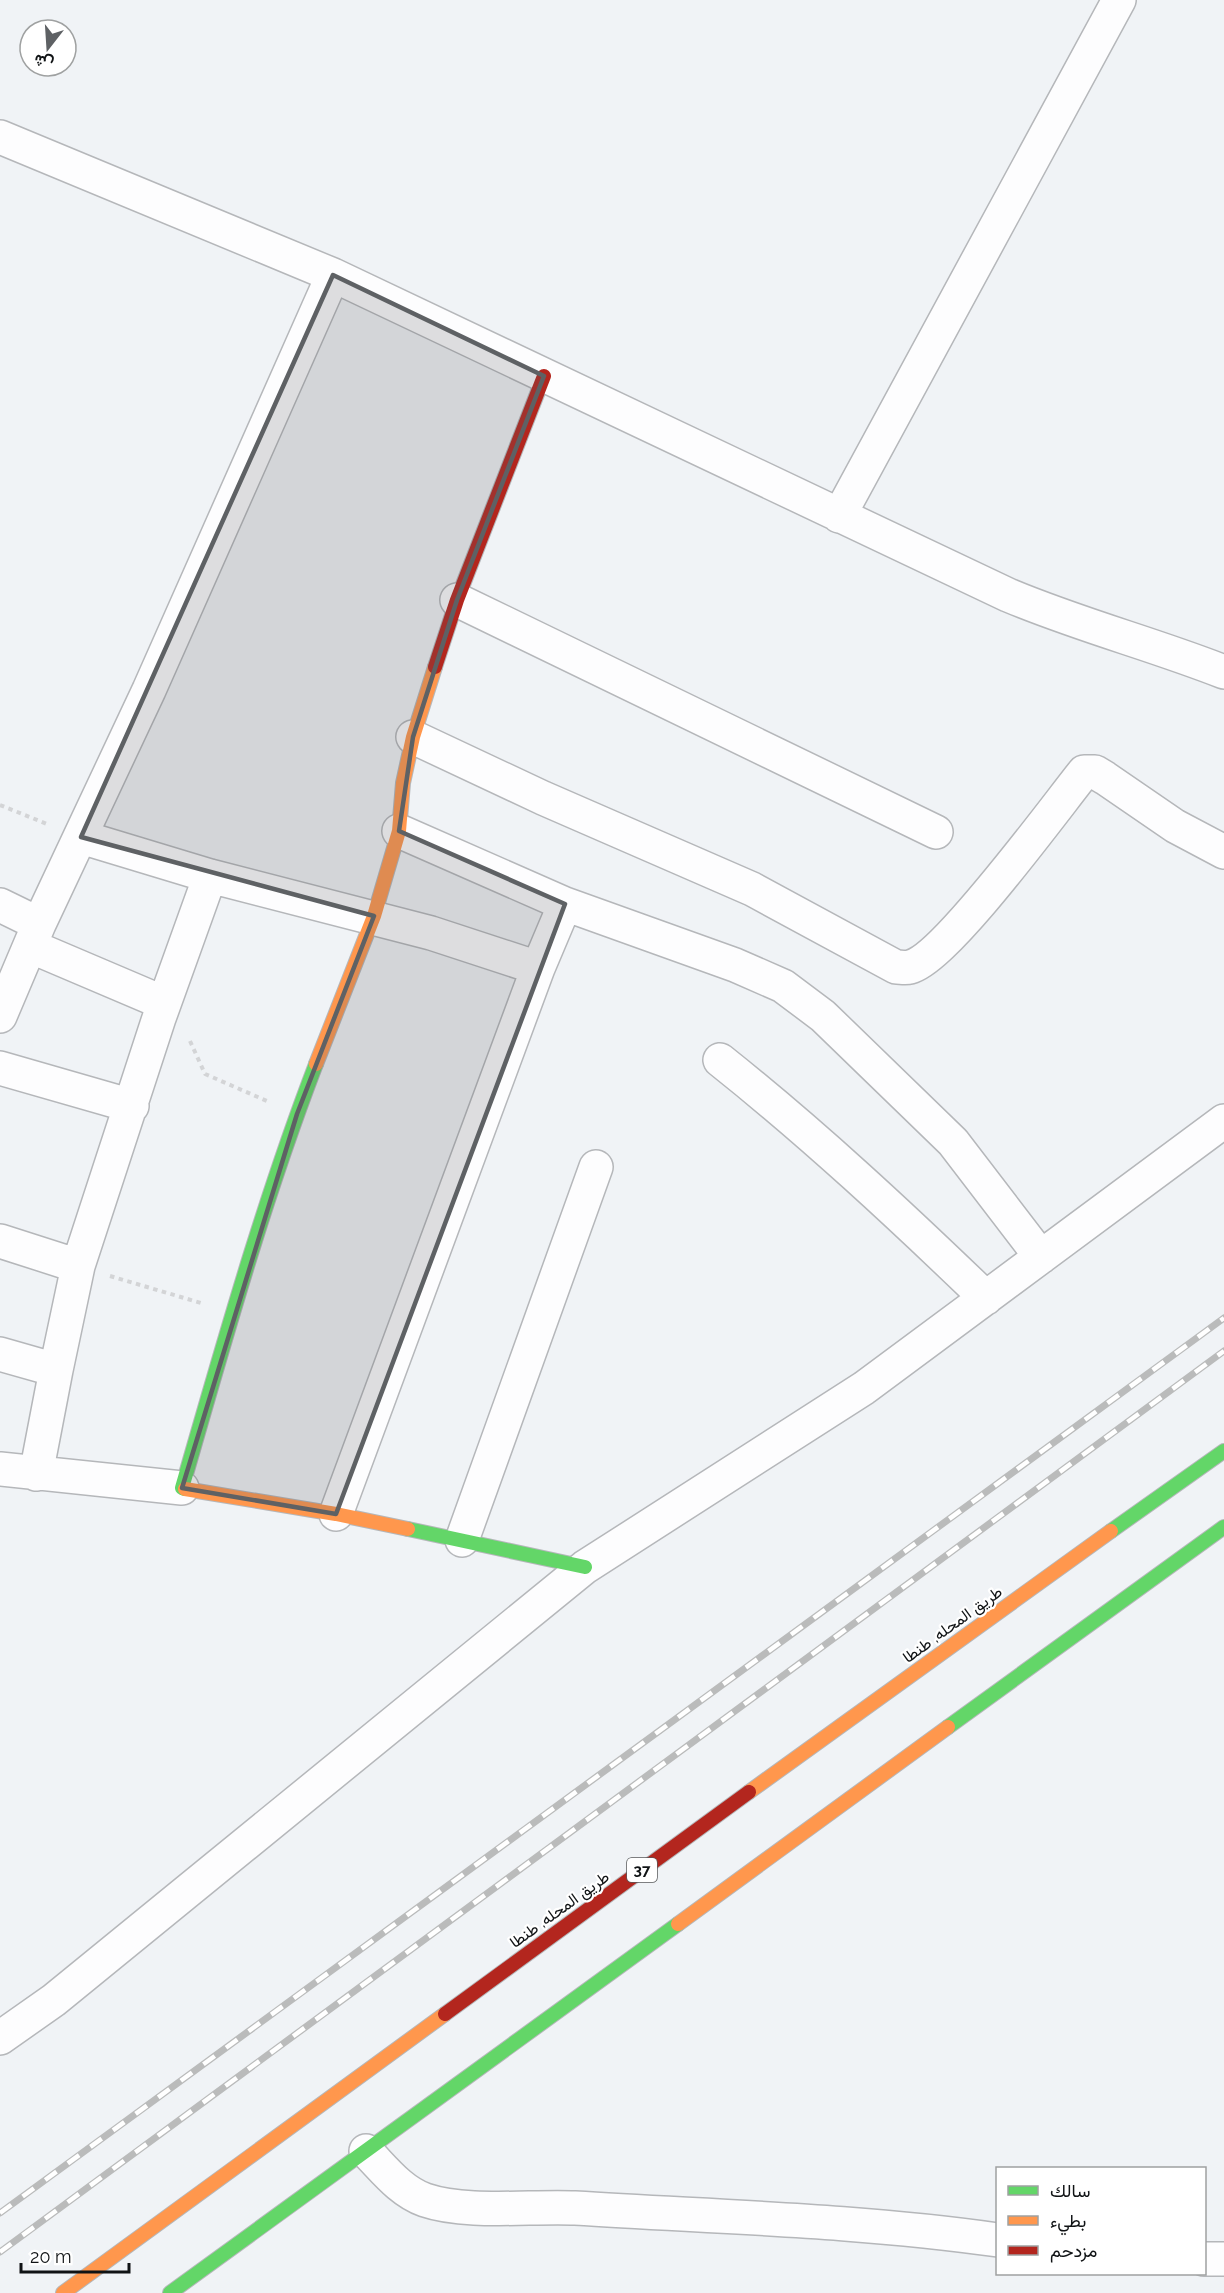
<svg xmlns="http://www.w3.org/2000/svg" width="1224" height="2293" font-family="Raleway,Vazirmatn,sans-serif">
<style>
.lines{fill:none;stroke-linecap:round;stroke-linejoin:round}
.street-casing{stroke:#b5b7ba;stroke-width:36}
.fast-casing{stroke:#b5b7ba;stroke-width:16}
.slow-casing{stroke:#b5b7ba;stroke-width:16}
.jam-casing{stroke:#b5b7ba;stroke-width:16}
.path{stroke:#d3d4d6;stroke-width:4;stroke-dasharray:4.5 4.5;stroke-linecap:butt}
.street{stroke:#fdfdfe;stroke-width:33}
.fast{stroke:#63d668;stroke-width:14}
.slow{stroke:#ff974d;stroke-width:14}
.jam{stroke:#b3261e;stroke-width:14}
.rail-casing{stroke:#babbbb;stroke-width:7}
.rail{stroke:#fff;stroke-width:4.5;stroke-dasharray:14;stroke-linecap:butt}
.marked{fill:#5e6164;fill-opacity:0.2;stroke:#5e6164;stroke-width:4.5;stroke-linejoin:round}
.labels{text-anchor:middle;stroke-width:4.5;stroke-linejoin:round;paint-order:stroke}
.shield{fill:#fff;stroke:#585a5b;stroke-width:1.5}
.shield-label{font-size:15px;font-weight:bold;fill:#101315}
.street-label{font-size:16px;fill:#101315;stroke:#fff}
</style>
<rect width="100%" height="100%" fill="#f0f3f6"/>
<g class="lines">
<defs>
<path id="street" d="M0 137 333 275 1008 595C1079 625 1153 644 1224 672
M839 516 1119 0
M457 600 936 832
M413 737 543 798 752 889 896 967C900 967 906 968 910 967 946 958 1055 808 1084 772H1095L1105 778 1175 826 1224 852
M399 831 565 904 735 965 783 986 823 1016 953 1142 1041 1257
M81 837 210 876 431 933 538 968
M0 905 39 924
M30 946 164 1003
M0 1016 39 924 149 690 333 275
M720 1060C813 1134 900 1215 986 1298
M0 1068 132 1106
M0 1241 78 1266
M0 1354 56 1370 78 1266 159 1018 210 876
M0 1469 182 1488
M36 1474 56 1370
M336 1514 538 968 565 904
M462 1540 596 1167
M0 2038 54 2000 585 1567 864 1388 1224 1121
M366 2151C384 2169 400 2191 425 2200 466 2214 530 2206 575 2208 715 2217 858 2220 998 2240
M1204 2259H1224"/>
<path id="fast" d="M185 1489 182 1488C223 1346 263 1202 316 1064
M408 1529 585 1567
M1111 1531 1224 1451
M948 1727 1224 1527
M170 2293 678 1924"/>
<path id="slow" d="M316 1064 374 916 399 831 403 783 413 737 435 667
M185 1489 336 1514 408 1529
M749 1792 1111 1531
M678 1924 948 1727
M63 2293 445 2014"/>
<path id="jam" d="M435 667 457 600 544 376
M445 2014 749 1792"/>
</defs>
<use href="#street" class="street-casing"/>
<use href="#fast" class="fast-casing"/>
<use href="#slow" class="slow-casing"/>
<use href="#jam" class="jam-casing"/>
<path class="path" d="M0 805 47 824
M190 1041 205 1074 267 1101
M110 1276 201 1303"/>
<use href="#street" class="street"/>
<use href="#fast" class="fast"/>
<use href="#slow" class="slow"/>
<use href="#jam" class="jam"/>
<defs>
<path id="rail" d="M0 2213 1224 1318
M0 2252 1224 1351"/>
</defs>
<use href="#rail" class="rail-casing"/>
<use href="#rail" class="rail"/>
</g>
<path class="marked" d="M333 275 544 376 457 600 413 737 399 831 565 904 336 1514 182 1488 297 1114 374 916 81 837Z"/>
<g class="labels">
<rect class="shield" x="627" y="1858" width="30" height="24" rx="4.5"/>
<g class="shield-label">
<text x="642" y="1875">37</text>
</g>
<g class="street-label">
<text transform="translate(952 1624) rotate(-36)" y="6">طريق المحله, طنطا</text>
<text transform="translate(559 1909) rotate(-36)" y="6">طريق المحله, طنطا</text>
</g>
</g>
<rect x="996" y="2167" width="210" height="108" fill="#ffffff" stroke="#9fa1a1" stroke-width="1.5"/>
<rect x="1008" y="2186" width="30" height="9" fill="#63d668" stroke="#9fa1a1" stroke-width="1.5"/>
<text x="1050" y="2197" font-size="18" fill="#101315">سالك</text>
<rect x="1008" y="2216" width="30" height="9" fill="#ff974d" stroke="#9fa1a1" stroke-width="1.5"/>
<text x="1050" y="2227" font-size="18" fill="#101315">بطيء</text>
<rect x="1008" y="2246" width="30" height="9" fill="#b3261e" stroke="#9fa1a1" stroke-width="1.5"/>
<text x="1050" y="2257" font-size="18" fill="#101315">مزدحم</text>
<g transform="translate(48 48) rotate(197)"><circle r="28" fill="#ffffff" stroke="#9fa1a1" stroke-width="1.5"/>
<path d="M0-4.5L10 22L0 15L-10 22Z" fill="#5e6164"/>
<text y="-9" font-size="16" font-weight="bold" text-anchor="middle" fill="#101315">ش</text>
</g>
<path d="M21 2263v9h108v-9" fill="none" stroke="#101315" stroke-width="3"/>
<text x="30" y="2263" font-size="18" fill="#101315" stroke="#ffffff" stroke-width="4.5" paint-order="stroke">20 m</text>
</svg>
